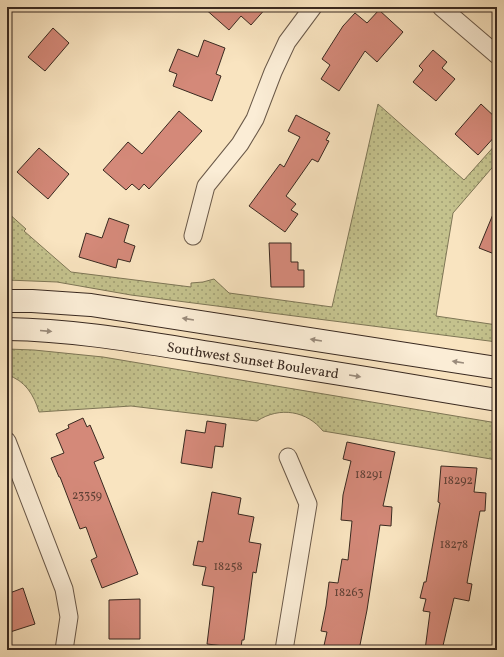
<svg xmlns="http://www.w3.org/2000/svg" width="504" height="657" font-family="Vollkorn,serif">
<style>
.grass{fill:url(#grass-dots);stroke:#7e7656}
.building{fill:#d48979;stroke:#392920}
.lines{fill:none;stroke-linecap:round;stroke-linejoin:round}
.minor-casing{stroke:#695848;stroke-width:19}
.secondary-casing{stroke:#392920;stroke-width:24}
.minor{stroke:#fbedd6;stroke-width:17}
.secondary{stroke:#fbedd6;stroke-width:22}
.oneway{fill:#9a8b7b}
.labels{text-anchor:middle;stroke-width:4;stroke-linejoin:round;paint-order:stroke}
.number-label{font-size:12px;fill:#604136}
.street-label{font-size:14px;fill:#392920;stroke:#fbedd6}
</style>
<defs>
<pattern id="grass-dots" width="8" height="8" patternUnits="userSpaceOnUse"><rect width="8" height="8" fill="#c4c28d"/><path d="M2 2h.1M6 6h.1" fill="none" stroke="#a09e73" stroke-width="1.8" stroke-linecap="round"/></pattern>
</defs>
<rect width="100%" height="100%" fill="#f9e4c0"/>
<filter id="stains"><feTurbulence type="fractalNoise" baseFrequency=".005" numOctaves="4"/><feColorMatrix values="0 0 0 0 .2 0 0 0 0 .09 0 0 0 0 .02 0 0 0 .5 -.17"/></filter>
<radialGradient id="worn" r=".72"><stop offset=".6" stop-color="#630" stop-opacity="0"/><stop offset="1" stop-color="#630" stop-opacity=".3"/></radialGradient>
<path class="grass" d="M378 104 464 180 497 143V162L453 213 436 316 497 325V342L131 295 57 282 7 280V212L26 229 24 231 71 272 191 287V283L203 282 214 279 229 293 332 307Z
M7 349 34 350 103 357 497 423V460L323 431C307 411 280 406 257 421L131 406 39 412C34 395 25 380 7 375Z"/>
<path class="building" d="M203 7H267L251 25 241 16 229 30Z
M379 10 403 32 377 62 365 51 339 91 321 79 330 65 322 59 343 26 355 13 367 23Z
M53 28 69 43 45 71 28 57Z
M204 40 225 48 216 74 221 76 212 101 173 86 177 74 169 71 178 49 198 57Z
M433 50 447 62 442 68 455 79 436 101 413 82 423 70 419 66Z
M481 104 497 119V134L478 155 455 134Z
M179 111 202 131 149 189 144 184 139 190 132 184 126 190 103 170 128 142 142 154Z
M296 115 330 133 326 140 329 141 318 162 312 159 286 196 296 204 291 210 298 214 285 232 249 206 280 164 284 167 300 137 288 131Z
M39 148 69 174 48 199 17 172Z
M496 207H497V255L479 248Z
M109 218 129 225 124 242 135 246 130 262 118 259 116 268 79 257 86 233 102 238Z
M269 243H291V262H298V270H304V287H271Z
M83 418 87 427 90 425 104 458 94 462 138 574 102 588 91 560 97 557 86 527 80 529 60 477H59L51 458 64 453 56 434 69 428 68 425Z
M207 421 226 424 223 447 215 446 212 468 181 463 186 430 205 433Z
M347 442 395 452 383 506 392 507 391 526 380 525 367 610 359 650H323L327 632 321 631 326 606 329 582 338 583 342 559 348 560 352 521 341 520 343 495 351 461 343 459Z
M441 466 477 468 474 492 486 493 485 511H480L467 583 472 584 469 601 454 598 442 650H425L430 612 423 611 426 599 420 598 424 582H426L440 503 438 502Z
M212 492 241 498 238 514 254 517 249 542 261 544 256 573 253 572 244 640H242L241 648 207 644 214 587 202 585 206 567 193 565 198 541 203 542Z
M23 588 35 624 7 633V594Z
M140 599V639H109V600Z"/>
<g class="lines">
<defs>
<path id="minor" d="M441 7 497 55
M193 236 206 186 240 144 255 119 273 72 287 42 313 7
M7 441 64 589 69 617 64 650
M284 650 308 504 288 457"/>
<path id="secondary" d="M7 301H32L91 305 497 368
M7 329C78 330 147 343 217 354 310 369 404 384 497 400"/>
</defs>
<use href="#minor" class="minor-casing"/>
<use href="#secondary" class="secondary-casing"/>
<use href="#minor" class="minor"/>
<use href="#secondary" class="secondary"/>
</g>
<defs><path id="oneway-solid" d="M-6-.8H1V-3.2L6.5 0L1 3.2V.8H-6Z"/></defs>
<g class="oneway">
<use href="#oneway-solid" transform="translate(188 319) rotate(-171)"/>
<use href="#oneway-solid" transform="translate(46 331) rotate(5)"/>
<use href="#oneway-solid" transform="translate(316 340) rotate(-171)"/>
<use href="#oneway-solid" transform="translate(458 362) rotate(-171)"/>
<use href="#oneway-solid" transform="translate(355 376) rotate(9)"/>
</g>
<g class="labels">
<g class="number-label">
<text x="369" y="478">18291</text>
<text x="458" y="484">18292</text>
<text x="87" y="499">23359</text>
<text x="454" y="548">18278</text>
<text x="228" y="570">18258</text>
<text x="349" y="596">18263</text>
</g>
<g class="street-label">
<text transform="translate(253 360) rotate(9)" y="5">Southwest Sunset Boulevard</text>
</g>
</g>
<rect width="504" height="657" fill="none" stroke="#f9e4c0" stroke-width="24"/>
<rect x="8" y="8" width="488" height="641" fill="none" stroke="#392920" stroke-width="2"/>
<rect x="12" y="12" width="480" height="633" fill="none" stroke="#392920"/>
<rect width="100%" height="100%" filter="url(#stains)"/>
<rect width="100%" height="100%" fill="url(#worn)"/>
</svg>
